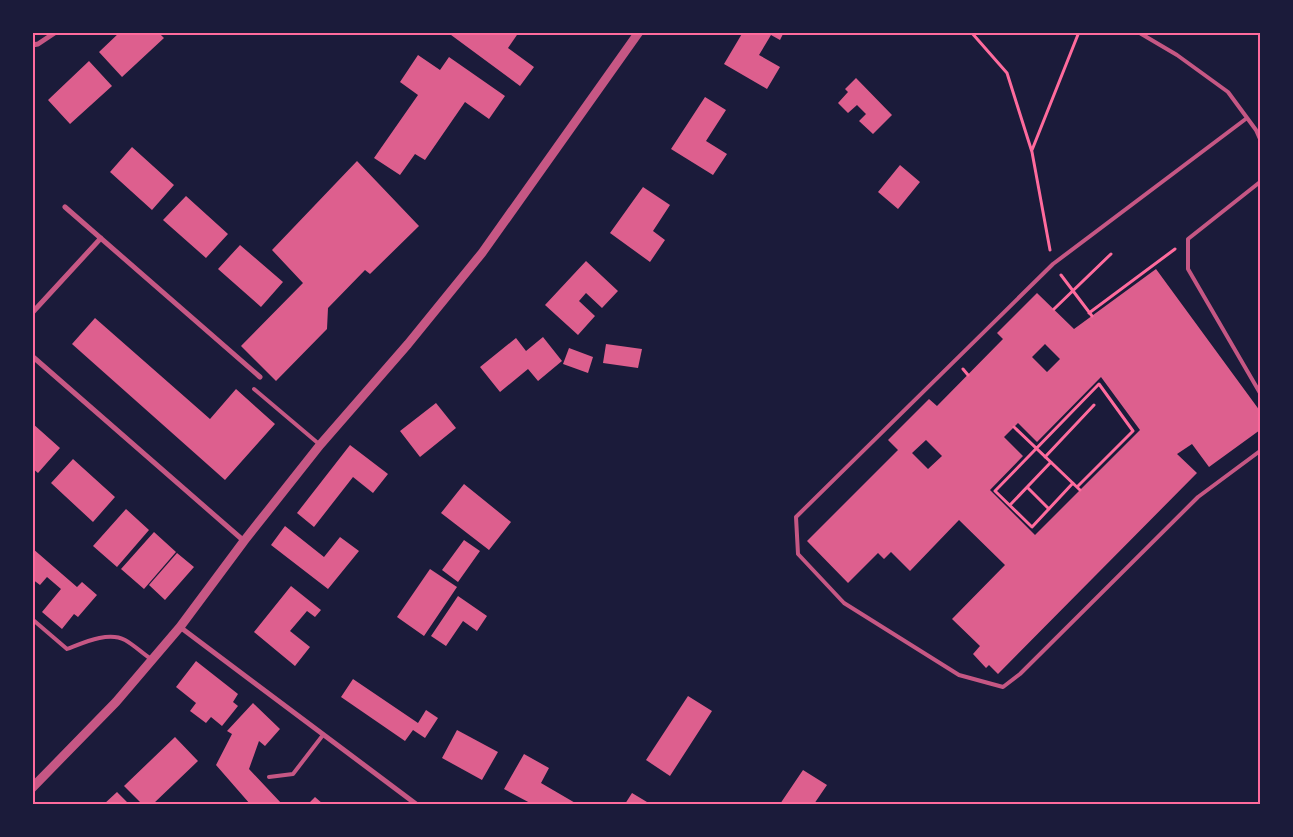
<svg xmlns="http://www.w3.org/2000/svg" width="1293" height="837" font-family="'Nunito Sans',sans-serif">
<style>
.building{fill:#dd5f8e;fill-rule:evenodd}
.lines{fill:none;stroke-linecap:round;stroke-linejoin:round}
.path{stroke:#ff6b9d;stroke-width:3}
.service{stroke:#c65784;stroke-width:4}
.minor{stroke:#c65784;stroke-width:5}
.tertiary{stroke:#c65784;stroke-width:9}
.neatline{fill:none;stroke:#ff6b9d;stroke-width:2}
</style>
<rect width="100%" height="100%" fill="#1b1b3a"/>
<path class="building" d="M120 32H158L164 38 122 77 99 52Z
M447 32H490L492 34 494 32H519L508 48 534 67 520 86Z
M743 32H784L780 40 771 35 759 55 780 67 767 89 724 64Z
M418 55 440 70 449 57 505 96 489 119 465 102 425 160 415 154 400 175 374 158 418 95 400 82Z
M89 61 112 86 70 124 48 100Z
M856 78 892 115 873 134 859 121 866 114 857 105 848 113 838 103 848 92 845 89Z
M705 97 726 110 706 141 727 154 713 175 671 149Z
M132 147 174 185 152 210 110 172Z
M357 161 419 226 370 274 365 270 328 308 327 329 276 381 241 346 303 283 272 250Z
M900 165 920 182 898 209 878 192Z
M643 187 670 205 653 231 665 240 650 262 610 233Z
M186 196 228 234 206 258 163 220Z
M240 245 283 282 261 307 218 269Z
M586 261 618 291 602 308 586 293 579 301 595 316 578 335 545 305Z
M1156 269 1260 411V430L1209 467 1192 444 1177 454 1197 473 998 674 989 665 986 668 973 654 980 646 952 619 1005 565 959 520 910 571 891 552 884 559 878 553 848 583 807 541 898 450 888 440 929 399 937 406 1003 339 997 333 1037 293 1074 329ZM1045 344 1060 359 1047 372 1032 357ZM1101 377 1140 430 1035 535 990 490 1023 456 1004 437 1018 423 1037 442ZM926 440 942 456 928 469 912 453Z
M95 318 210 419 236 389 275 424 225 480 72 344Z
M543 337 562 361 538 381 528 369 500 392 480 367 516 338 526 351Z
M606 344 642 349 638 368 603 363Z
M569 348 593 357 588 373 563 364Z
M436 403 456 428 420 457 400 431Z
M32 423 60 448 38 473 32 468Z
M350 445 388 474 373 493 353 477 314 527 297 513Z
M73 459 115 497 93 522 51 483Z
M464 484 511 522 489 550 441 513Z
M126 509 149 530 117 567 93 546Z
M285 526 324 557 340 537 359 551 328 589 271 545Z
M154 532 176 552 144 589 121 569Z
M464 540 480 551 458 582 442 570Z
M32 548 77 587 82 582 97 595 78 617 74 614 62 629 42 612 61 589 47 577 40 585 32 579Z
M177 553 194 567 165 600 149 585Z
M430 569 457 587 424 636 397 617Z
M291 586 321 610 315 617 307 611 290 631 310 647 295 666 254 632Z
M458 596 487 616 477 631 463 621 446 646 431 636Z
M196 661 238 694 233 702 238 706 222 726 211 717 206 723 190 711 196 703 176 687Z
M353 679 418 723 426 710 438 718 425 738 413 730 405 741 341 697Z
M688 696 712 711 670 776 646 760Z
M253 703 280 729 265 746 259 741 249 769 282 804H250L216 765 232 734 227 731Z
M457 730 498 752 482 780 442 758Z
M175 737 198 761 153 804H142L124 786Z
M524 754 549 768 541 783 577 804H532L504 789Z
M803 770 827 785 814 804H780Z
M117 792 129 804H104Z
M632 793 647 802 645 804H625Z
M315 797 323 804H308Z"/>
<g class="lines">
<path class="path" d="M971 32 1007 73 1032 152 1050 250
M1032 150 1079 32
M1061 275 1092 316
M1054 309 1111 254
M1089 313 1175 249
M963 369 968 375
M1014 427 1080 490
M1045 457 1094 405
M1073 483 1032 527 995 491 1099 384 1133 431 1077 487
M1027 487 1049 509
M1010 505 1051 462"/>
<path class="service" d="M1138 32 1177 55 1228 92 1256 130 1260 139
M1247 118 1053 264 796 517 798 554 844 603 959 675 1003 687 1020 674 1198 497 1260 451
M1260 182 1188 239V269L1260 393
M254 389 319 444
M32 619 67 649C83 643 108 631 125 640 134 645 142 653 151 659
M269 777 293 774 323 735"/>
<path class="minor" d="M32 45 38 44 56 32
M65 207 260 377
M32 313 101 238
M32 356 244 541
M180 627 416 804"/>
<path class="tertiary" d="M32 788 116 702 180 627 244 541 320 445 408 344 482 253 639 32"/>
</g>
<rect width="1293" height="837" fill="none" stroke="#1b1b3a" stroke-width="68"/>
<rect x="34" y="34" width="1225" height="769" class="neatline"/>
</svg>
